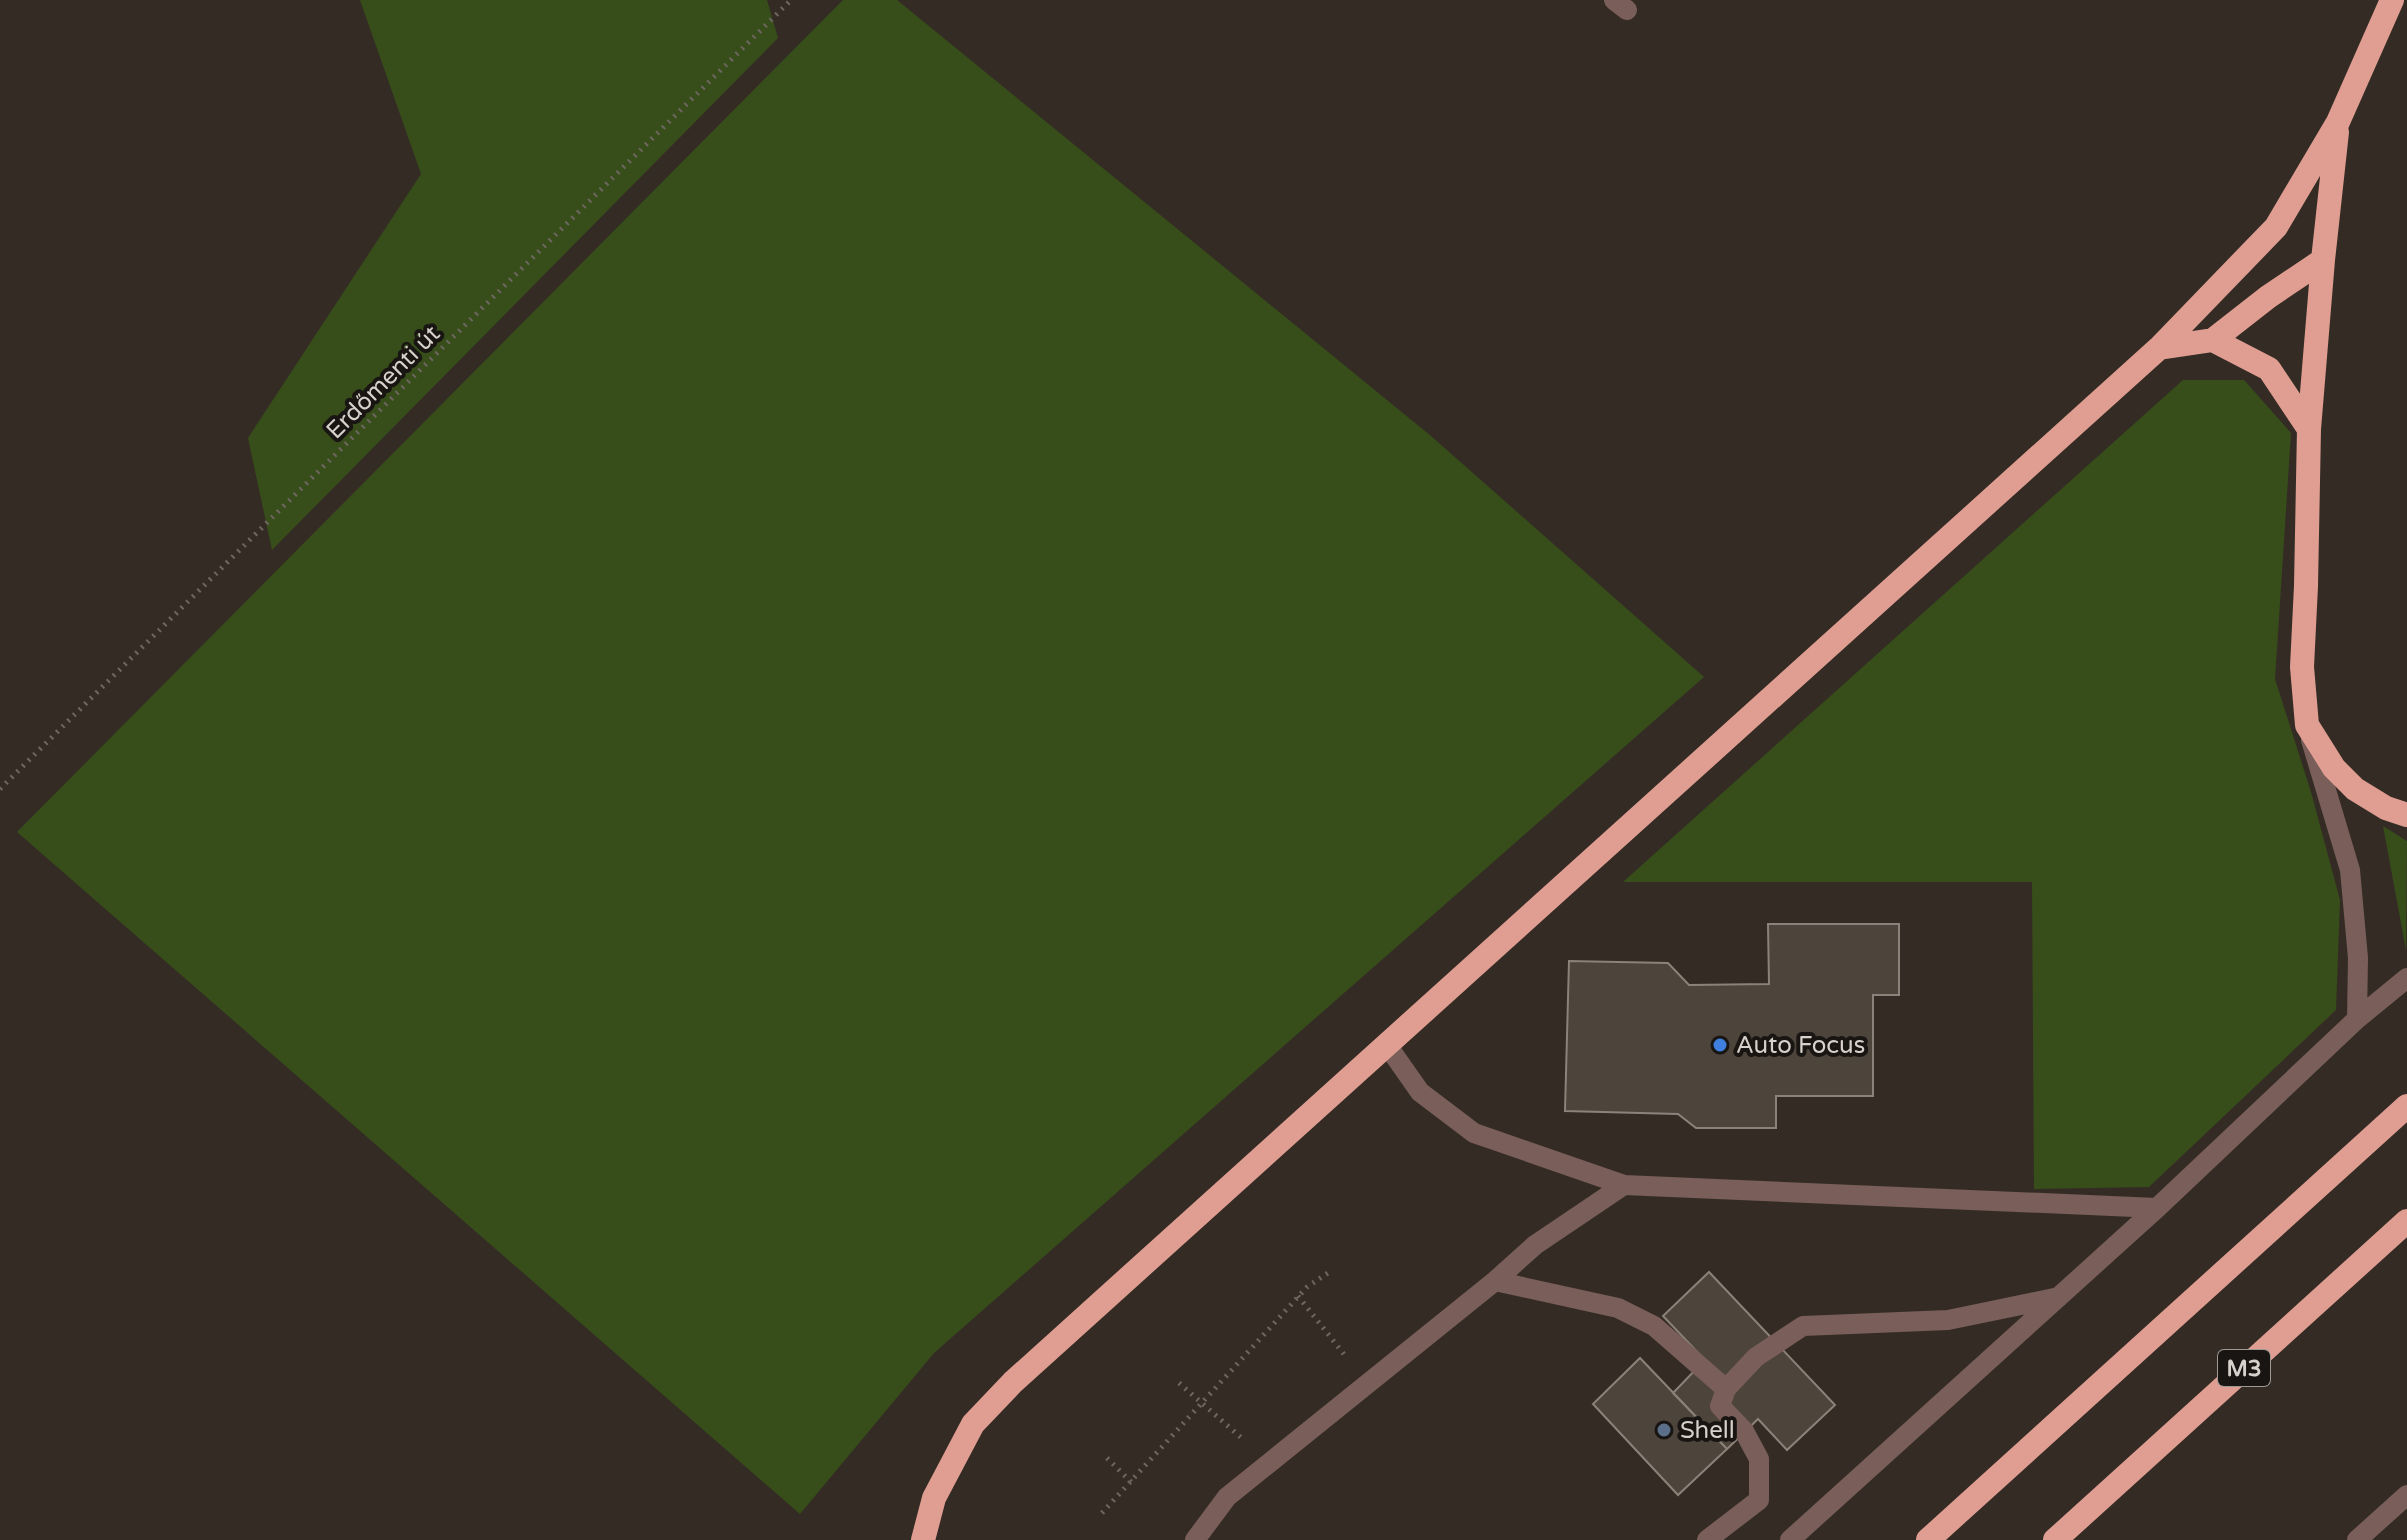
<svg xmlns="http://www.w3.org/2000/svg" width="2407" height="1540" font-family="'Varela Round',sans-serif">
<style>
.green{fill:#374e1b}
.building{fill:#4d443c;stroke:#8c8279;stroke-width:2}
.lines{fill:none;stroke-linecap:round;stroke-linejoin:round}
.path{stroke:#6e665f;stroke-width:5;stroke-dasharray:2 6;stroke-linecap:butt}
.minor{stroke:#795e59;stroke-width:20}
.highway{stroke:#e09e92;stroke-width:24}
.shop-dot{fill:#3f7fe0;stroke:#191512;stroke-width:3}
.service-dot{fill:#5c6f8a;stroke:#191512;stroke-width:3}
.labels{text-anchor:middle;stroke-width:8;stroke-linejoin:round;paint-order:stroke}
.shield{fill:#191512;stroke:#9e9994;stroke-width:2}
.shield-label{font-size:22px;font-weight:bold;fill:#d7d1cc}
.street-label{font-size:24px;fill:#d7d1cc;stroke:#191512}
.poi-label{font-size:24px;fill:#d7d1cc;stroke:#191512;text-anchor:start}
</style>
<rect width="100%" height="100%" fill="#342c24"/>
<path class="green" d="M360 0H767L778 38 272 550 248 438 421 174Z
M843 0H897L1431 436 1704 677 934 1353 800 1514 17 832Z
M2183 380H2244L2291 433 2275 679 2311 792 2340 900 2336 1010 2149 1187 2034 1189 2032 882H1623Z
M2383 826 2407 841 2406 950Z"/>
<path class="building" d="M1768 924H1899V995H1873V1096H1776V1128H1696L1678 1114 1565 1111 1569 961 1668 963 1689 985 1769 984Z
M1709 1272 1835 1405 1787 1450 1758 1419 1727 1449 1673 1393 1705 1360 1663 1316Z
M1640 1358 1727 1449 1678 1495 1593 1404Z"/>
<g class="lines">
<path class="path" d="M0 789 791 0
M1298 1296 1347 1358
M1179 1383 1245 1441
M1107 1458 1131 1482
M1102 1513 1307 1287 1328 1273"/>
<path class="minor" d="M1614 0 1627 10
M2311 740 2350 870 2358 958 2357 1019
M1387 1045 1420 1092 1474 1133 1624 1185
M1495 1281 1618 1308 1654 1326 1726 1389
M1195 1540 1227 1497 1495 1281 1535 1245 1624 1185 2157 1208
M1707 1540 1759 1500V1459L1744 1431 1720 1406 1726 1389 1756 1357 1803 1326 1948 1320 2059 1297
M1790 1540 2157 1208 2357 1019 2407 978
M2357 1540 2407 1495"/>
<path class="highway" d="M2337 132 2323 260 2309 429 2306 586 2302 667 2307 725 2334 768 2355 789 2386 808 2407 815
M2213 340 2269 369 2309 429
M2159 348 2213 340 2268 297 2323 260
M923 1540 934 1498 973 1424 1013 1382 2159 348 2276 227 2338 122 2392 0
M1928 1540 2407 1106
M2055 1540 2407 1221"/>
</g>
<circle class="shop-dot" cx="1720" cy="1045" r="8"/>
<circle class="service-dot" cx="1664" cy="1430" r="8"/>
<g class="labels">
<rect class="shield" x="2218" y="1350" width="52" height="36" rx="6"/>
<g class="shield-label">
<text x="2244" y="1376">M3</text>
</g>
<g class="street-label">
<text transform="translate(383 382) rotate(-45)" y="8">Erdőmenti út</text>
</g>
<g class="poi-label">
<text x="1736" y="1053">Auto Focus</text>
<text x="1680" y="1438">Shell</text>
</g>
</g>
</svg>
